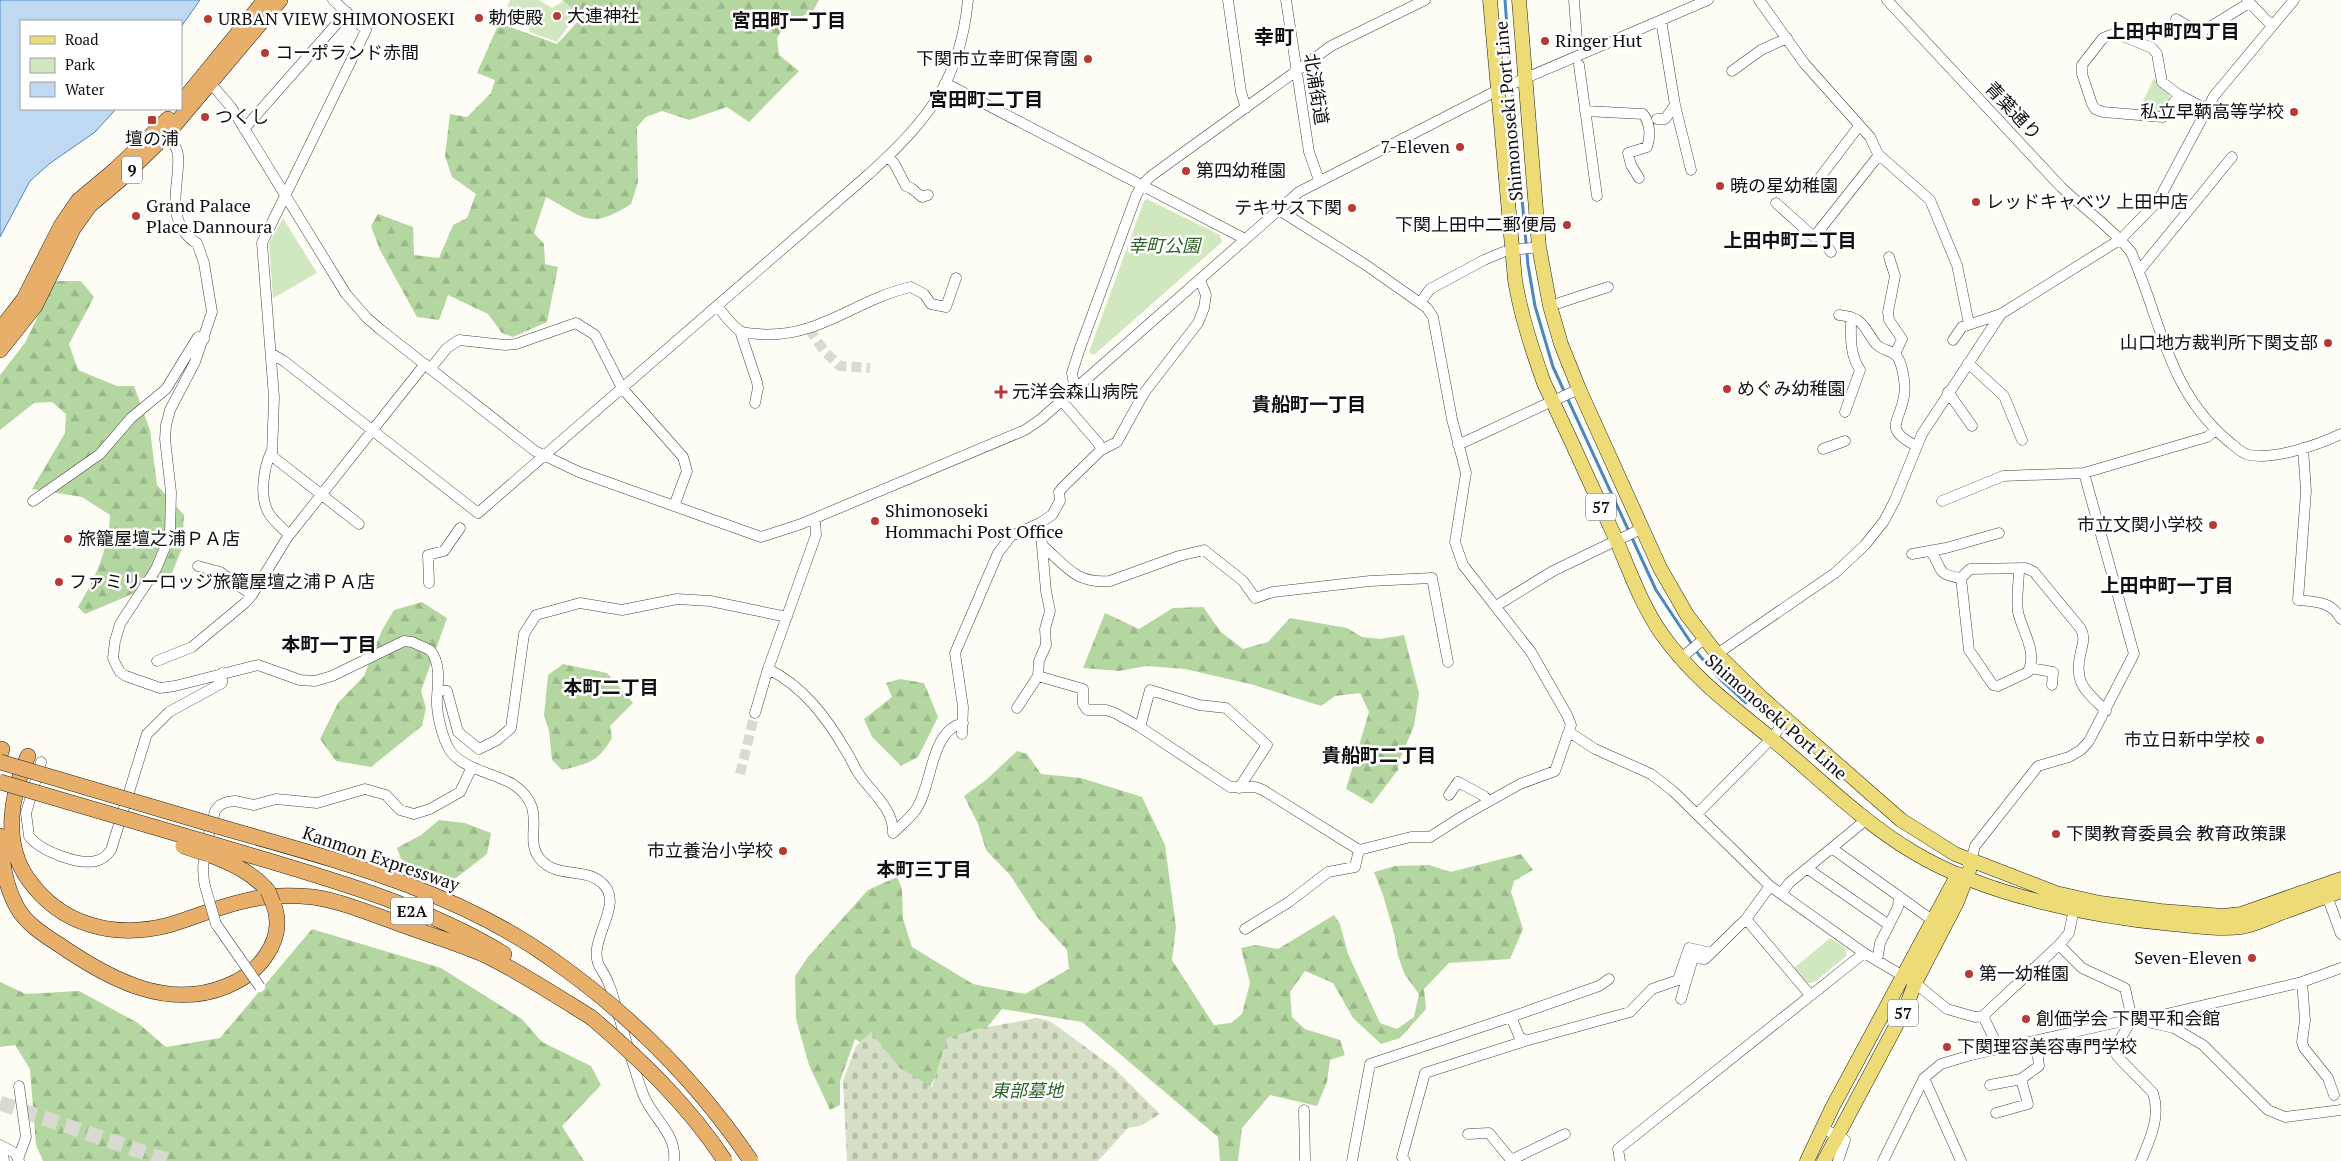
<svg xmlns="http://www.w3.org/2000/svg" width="2341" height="1161" font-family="'PT Serif','Noto Sans JP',serif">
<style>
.green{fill:#d1e7c0}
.forest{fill:url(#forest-firs)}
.cemetery{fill:url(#cemetery-stones)}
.water{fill:#bed9f1;stroke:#4b88c2}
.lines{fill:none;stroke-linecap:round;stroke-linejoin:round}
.stream{stroke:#4b88c2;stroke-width:3}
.minor-tunnel{stroke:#dadad3;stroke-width:10;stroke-dasharray:10 5;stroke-linecap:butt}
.highway-tunnel{stroke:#dadad3;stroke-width:15;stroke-dasharray:15 8;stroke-linecap:butt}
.minor-casing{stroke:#444;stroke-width:11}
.major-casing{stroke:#222;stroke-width:15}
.highway-casing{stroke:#222;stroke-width:16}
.minor{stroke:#fff;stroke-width:10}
.major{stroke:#ecdb77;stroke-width:14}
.highway{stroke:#e8af6a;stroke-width:15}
.minor-bridge-casing{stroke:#444;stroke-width:11;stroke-linecap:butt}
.highway-bridge-casing{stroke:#222;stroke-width:16;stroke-linecap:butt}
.minor-bridge{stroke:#fff;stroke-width:10}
.highway-bridge{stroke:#e8af6a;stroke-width:15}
.poi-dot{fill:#b63934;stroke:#fff;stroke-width:2}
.labels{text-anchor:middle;stroke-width:5;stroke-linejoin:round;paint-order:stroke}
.shield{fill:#fff;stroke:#585858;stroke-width:1}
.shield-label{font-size:16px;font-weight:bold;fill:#111}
.poi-label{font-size:18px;fill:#111;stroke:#fff;text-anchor:start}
.street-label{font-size:18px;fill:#111;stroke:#fff}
.park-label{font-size:18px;font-style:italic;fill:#2d6425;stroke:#fff}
.neighbourhood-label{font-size:19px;font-weight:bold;fill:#111;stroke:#fff}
.quarter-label{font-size:20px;font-weight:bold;fill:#111;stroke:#fff}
</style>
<defs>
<pattern id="forest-firs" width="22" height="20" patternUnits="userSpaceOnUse" patternTransform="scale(1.25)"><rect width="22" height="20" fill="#b4d6a1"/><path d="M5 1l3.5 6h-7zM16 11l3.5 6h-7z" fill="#9ab78a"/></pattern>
<pattern id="cemetery-stones" width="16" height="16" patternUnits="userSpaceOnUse" patternTransform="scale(1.25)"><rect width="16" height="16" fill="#d5e0c6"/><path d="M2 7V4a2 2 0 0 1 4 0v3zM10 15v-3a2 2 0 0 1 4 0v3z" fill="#b6bfa9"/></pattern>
</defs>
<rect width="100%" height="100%" fill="#fefdf5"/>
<path class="green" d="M510 0H539L552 8 565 0 580 10 557 42 530 32 525 16 507 6Z
M2154 78 2158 84 2169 93V100L2162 111 2138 112Z
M1147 199 1220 235 1222 242 1094 355 1089 352 1144 201Z
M283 218 317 273 273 298 269 243Z
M1830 938 1846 948V956L1816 981 1811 983H1807L1794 968Z"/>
<path class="forest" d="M562 0H819L813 11 786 24 777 38 779 55 799 71 749 122 727 107 689 120 662 111 646 117 637 127 638 182 631 204C589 231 584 217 546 197L534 233 544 244 545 264 558 267 547 322 513 337 502 333 488 314 448 295 439 320 417 317 380 250 371 226 378 214 413 227 414 255 439 258 453 225 467 218 476 194 452 177 445 156 450 114 467 117 491 93 495 80 477 73 499 23 557 44 583 16Z
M55 281H81L94 297 69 344 78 370 117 386H134L150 430 157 485 184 515 182 548 170 578 85 614 78 607C95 579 109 548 110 515L82 497 32 489 65 433 66 414 52 402 34 403 0 430V375L25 343Z
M422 602 447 618 421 691 426 708 422 726 371 767 336 761 320 739 338 703 364 676 382 630 394 610Z
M1203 607 1221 632 1243 649 1268 642 1290 618 1347 628 1362 637 1380 639 1404 635 1419 693 1414 726 1399 761 1398 770 1372 804 1346 789 1369 712 1360 693 1335 696 1321 706 1254 685 1185 669 1146 666 1119 671 1083 668 1105 613 1139 629 1173 608Z
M563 664 607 673 633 703 610 726 612 738C597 763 589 763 562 770L552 760 549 731 544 715 548 675Z
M900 679 924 683 938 717 918 757 901 766 872 737 864 719 892 697 886 683Z
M1017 751 1027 754 1041 774 1081 778 1142 797 1165 845 1176 927 1172 960 1214 1025 1231 1023 1242 1014 1250 983 1241 948 1255 945 1278 949 1334 915 1340 924 1348 954 1380 1023 1397 1029 1414 1017 1419 994 1405 975 1398 956 1395 937 1383 895 1374 872 1395 866 1429 865 1451 872 1521 854 1533 870 1514 881 1511 892 1523 929 1510 959 1449 963 1424 989 1426 1009 1400 1038 1381 1044 1353 1018 1333 983 1305 971 1290 992 1292 1017 1305 1029 1340 1040 1345 1055 1330 1060 1327 1082 1317 1106 1270 1095 1242 1128 1238 1161H1220L1218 1137 1082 1022 1002 1009 985 1030 947 1052 930 1087 906 1088 887 1060 855 1039 840 1081V1105L830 1110 809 1065 796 1019 795 976 808 957 868 890 897 877 902 889 903 919 912 947 973 984 1025 994 1069 969 1067 950 1038 918 1010 875 986 850 978 824 964 796 986 780Z
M439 820 465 823 491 833 487 854 456 878 440 881 401 859 397 848 421 835Z
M312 929 441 968 522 1019 542 1042 591 1066 601 1085 562 1126 584 1161H43L36 1145 30 1069 15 1045 0 1047V982L26 994 79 991 138 1023 166 1047 220 1038Z"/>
<path class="cemetery" d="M1037 1018 1050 1021 1114 1068 1160 1114 1140 1126 1128 1128 1098 1161H847L843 1081 856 1046 871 1032 900 1068 932 1087 947 1038 977 1029Z"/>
<path class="water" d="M0 0H200L181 27V21H21V109H116L95 132 49 164 30 181 0 237Z"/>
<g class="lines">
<path class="stream" d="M1505 0 1511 81
M1512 87 1528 265 1535 306 1553 367 1656 590 1699 655 1722 681 1746 703"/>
<path class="minor-tunnel" d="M809 329 825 352 840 366 870 368
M740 774 755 713"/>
<path class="highway-tunnel" d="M0 1103 169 1161"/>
<defs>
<path id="minor" d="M333 0 366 30 262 243 274 397 272 456 359 524
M1228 0 1241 92 1246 108
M1286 0 1309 152 1319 180
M1574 0 1577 40 1586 52
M1759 0 1804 63 1870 137 1878 154 1930 200 1957 265 1969 324
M1887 0 2061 187C2084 209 2112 228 2131 252 2161 320 2167 389 2227 440 2234 445 2240 453 2249 455 2274 460 2318 445 2341 434
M2247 0 2272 26
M2176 19 2200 33 2249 3
M1661 20 1675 105 1691 170
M1579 65 1597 196
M1732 71 1761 50 1787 38
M206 78 231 107 346 294 367 318 381 330 535 451 579 472 761 537 801 524 1025 430 1041 419 1299 192 1498 90 1708 0
M945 83 1245 239
M2179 95 2162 82 2157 54 2152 48 2120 35H2110L2103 38 2082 65V74L2092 104 2095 109 2103 112 2163 117 2179 95 2206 109
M1585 111 1643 114C1650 123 1651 136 1647 147L1628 153 1631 165 1639 178
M1657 119H1665L1675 105
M244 129 347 12
M167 134C172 141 177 147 178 155 180 183 167 208 185 233 189 237 191 241 197 243L204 263 212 312 195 362 170 410 166 425 165 439 171 492 170 535 156 569 120 624 115 641 113 658 115 663 120 672 126 676 160 688 175 686 258 665 300 680 315 681 332 676 404 641 412 642 430 650C441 663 438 682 437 697 436 711 441 732 447 745 457 769 494 772 514 785 550 810 522 837 540 859 557 879 585 867 602 883 627 905 583 943 601 969 610 982 613 996 617 1011 626 1038 633 1067 643 1094 652 1118 677 1133 674 1161
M888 157 894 163 906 186 911 188 922 197 928 195
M1812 188 1859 126
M1776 203 1814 237 1879 155
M1817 233 1831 252
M1512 250 1539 247
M1889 257 1895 276 1888 312 1889 320 1902 339 1895 354
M2139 271 2232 157
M1420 303 1430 289 1484 260 1503 252
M1559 303 1608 287
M717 306C724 314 731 325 740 331 745 334 753 333 759 334 818 339 856 299 911 287L924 294 931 304 946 307 956 278
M1839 315C1865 318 1862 326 1876 344 1882 351 1894 350 1898 358 1903 367 1906 386 1904 396 1900 423 1882 428 1916 446
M740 331 757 382 758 388 755 403
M1953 340 1962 327 2001 314
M272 354 284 361 478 513 869 174C927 121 960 82 968 0
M1968 363 2004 396 2022 440
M430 369 447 348 459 340 505 345 516 344 576 323 595 335 622 388 683 457 687 471 674 506
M1075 389 1072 373 1079 351 1136 196 1142 185 1151 176 1331 46 1425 0
M1948 392 1972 426
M1062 401 1099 444 1101 450
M1553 401 1579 389
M1845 412 1860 370C1849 353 1851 336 1851 317
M1458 445 1544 405
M2303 448 2306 491 2298 600C2316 602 2331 601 2341 619
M1823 449 1845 441
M272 450C264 466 258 498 270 515 275 522 283 529 289 535
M33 501 100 454 131 418 166 389 198 337 204 339
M1942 501 2003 476 2084 473 2207 437 2216 430
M1616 541 1643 528
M1043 546C1067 567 1076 584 1110 581L1179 556 1204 550 1243 581 1255 598 1273 592 1370 581 1432 578 1448 662
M1930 551C1944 567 1933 574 1961 578
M1912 554 1946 548 1999 533
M198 566 220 572 252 595
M2019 569C2019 582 2016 598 2018 612 2022 631 2038 652 2028 672L1998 686 1993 685 1969 650 1961 578 1970 569 2026 568 2034 572 2081 629C2085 637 2083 643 2081 651 2073 683 2085 690 2106 711
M429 583 428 555 444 551 460 528
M1496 606 1553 571 1609 544
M1717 654 1835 573 1865 545 1884 521 1895 500 1922 434 2001 314 2121 239 2158 201 2214 96 2294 0
M1681 658 1704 639
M157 661 192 647 245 603 252 595 287 538 425 364
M2030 668 2053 672 2052 685
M768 669C803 686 827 718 846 751 851 758 854 767 859 774 871 792 894 809 893 833
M1038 676 1083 689V704L1087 710H1106L1115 713 1140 727 1230 787H1255L1263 790 1359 850 1411 837H1430L1463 816 1520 784 1555 771 1571 725 1567 715 1531 652 1463 565 1455 542 1466 473 1452 419 1433 317 1427 308 1366 265 1279 210
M439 690 447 691 458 732 479 749 497 740 511 728 524 634 536 615 580 603 622 610 677 599 710 601 787 617
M1017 708 1038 676 1039 661 1046 645 1045 629 1050 611 1046 591 1040 523
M755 713 768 669 816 535 815 518
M1140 727 1150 690 1199 705 1226 708 1267 745 1239 788
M1569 732 1595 749 1651 774 1673 791 1770 886 1864 953 1915 983 1947 1009 1975 1017 1983 1016 1999 1049
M962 734 963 707 955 653 998 553 1011 536 1040 523 1052 515 1060 501 1059 492 1063 487 1101 450 1117 442 1144 393 1198 323 1204 308 1206 295 1200 280
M41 762 26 813 29 836C40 851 81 867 99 860 104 858 108 854 111 850L147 734 169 712 222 683V673
M1449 795 1458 782 1484 796 1488 801
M1697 814 1771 739 1787 719
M893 833C900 826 909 819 915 811 933 787 929 731 963 723
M1833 849 1932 920
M1968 864 1971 861 1975 846 2038 766 2069 757 2081 750 2089 741 2134 654 2084 473
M1808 869 1889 925
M205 886C199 861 209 836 215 811L220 805 227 802 235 801 254 805 276 799 317 803 365 789 386 795 400 810 414 814 430 809 460 792 472 767
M1781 894 1789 883 1867 819
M2327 896 2341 934
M1746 919 1810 995
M216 924 239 957
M1245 929 1289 902 1328 872 1355 867 1359 850
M2059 945 2082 968 2125 988 2132 1019 2117 1045V1056L2153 1093C2161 1117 2150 1139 2141 1161
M1877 961 1880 943 1898 907 1899 896
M2302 982 2305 1020 2302 1042 2304 1048 2328 1078 2334 1095
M1681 999 1693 958 1705 959 1746 919 1770 886
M1983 1016 2059 945 2069 933 2075 904
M1511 1017 1599 986 1609 979
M2143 1021 2174 1028 2203 1045 2268 1110 2285 1117 2341 1110
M1924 1078 1961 1161
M1990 1085 2021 1079
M1304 1110 1305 1160
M1996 1113 2028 1104 2021 1079 2039 1066 2036 1041
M1824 1129 1845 1140 1838 1161
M1468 1134 1489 1133 1512 1161
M0 1145 15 1153 19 1161
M2 1147 4 1161
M18 1159 26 1137 19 1086
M1511 1160 1565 1134
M1352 1161 1370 1064 1511 1017 1519 1036 1525 1041 1630 1012 1652 989 1678 980 1689 948 1711 953
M1405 1161 1402 1157 1425 1073 1525 1041
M1620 1161 1618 1149 1864 953
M1883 1161 1924 1078 1941 1064 1971 1055 2132 1019 2158 1016 2302 982 2341 968"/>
<path id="major" d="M1490 0 1515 280C1521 316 1532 349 1544 383 1568 434 1592 486 1615 537 1629 569 1641 604 1661 633 1694 679 1729 704 1772 739 1818 777 1861 821 1913 852 1984 895 2089 916 2172 924 2195 926 2218 930 2241 927 2255 925 2268 918 2281 913 2301 906 2321 898 2341 891
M1519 0 1539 247 1550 306 1561 344 1579 389 1660 568 1687 615 1717 654 1763 699 1901 820 1955 854 2056 893 2100 903 2161 911 2223 916 2241 914 2341 879
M1807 1161 1832 1108 1958 874
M1824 1161 1906 1007 1915 983 1957 902 1969 871"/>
<path id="highway" d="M185 98 265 0
M0 330 24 299 61 226 78 201 115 170 168 119
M0 350 35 306 73 229 90 205 121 179 167 134 280 0
M0 755 2 749
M28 756C11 794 2 842 28 879 61 926 115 939 169 925 196 917 222 905 249 900 269 895 292 895 313 897 340 901 366 912 392 921 423 933 455 942 485 955 522 973 557 996 592 1018
M217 826C331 859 451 888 550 958
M0 836C2 861 5 887 18 909 28 926 49 938 64 948 113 981 169 1010 227 986 242 980 255 971 265 957 277 940 281 922 273 903
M212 844C308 873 418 901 504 954
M208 854C231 863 252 872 268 891"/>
</defs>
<use href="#minor" class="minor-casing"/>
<use href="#major" class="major-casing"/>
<use href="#highway" class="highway-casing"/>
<use href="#minor" class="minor"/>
<use href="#major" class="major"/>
<use href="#highway" class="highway"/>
<defs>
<path id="minor-bridge" d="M205 886 216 924
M239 957 260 987"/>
<path id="highway-bridge" d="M0 762 217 826
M0 782 212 844
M183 846 208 854
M268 891 273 903
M550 958C630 1014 697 1081 751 1161
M592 1018C642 1061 689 1106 725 1161"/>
</defs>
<use href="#minor-bridge" class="minor-bridge-casing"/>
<use href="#highway-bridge" class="highway-bridge-casing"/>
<use href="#minor-bridge" class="minor-bridge"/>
<use href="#highway-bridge" class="highway-bridge"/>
</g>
<g class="poi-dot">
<circle cx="557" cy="16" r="5"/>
<circle cx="479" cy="18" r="5"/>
<circle cx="208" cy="19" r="5"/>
<circle cx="1545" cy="41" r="5"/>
<circle cx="265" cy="53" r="5"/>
<circle cx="1088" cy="59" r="5"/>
<circle cx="2294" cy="112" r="5"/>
<circle cx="205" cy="117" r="5"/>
<rect x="147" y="115" width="10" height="10" rx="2.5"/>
<circle cx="1460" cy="147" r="5"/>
<circle cx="1186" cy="171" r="5"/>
<circle cx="1720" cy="186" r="5"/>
<circle cx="1976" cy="202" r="5"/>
<circle cx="1352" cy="208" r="5"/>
<circle cx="136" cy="216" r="5"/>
<circle cx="1567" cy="225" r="5"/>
<circle cx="2328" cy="343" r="5"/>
<circle cx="1727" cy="389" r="5"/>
<path d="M998.5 384.5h5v5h5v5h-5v5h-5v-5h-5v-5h5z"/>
<circle cx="875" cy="521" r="5"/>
<circle cx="2213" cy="525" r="5"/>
<circle cx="68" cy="539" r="5"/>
<circle cx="59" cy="582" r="5"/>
<circle cx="2260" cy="740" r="5"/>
<circle cx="2056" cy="834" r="5"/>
<circle cx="783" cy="851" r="5"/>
<circle cx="2252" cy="958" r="5"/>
<circle cx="1969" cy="974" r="5"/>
<circle cx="2026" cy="1019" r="5"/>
<circle cx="1947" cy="1047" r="5"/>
</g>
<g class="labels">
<g class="shield">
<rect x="122" y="156.5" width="20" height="27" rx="4"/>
<rect x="1586" y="493.5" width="30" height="27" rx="4"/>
<rect x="391" y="897.5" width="42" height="27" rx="4"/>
<rect x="1888" y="999.5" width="30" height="27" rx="4"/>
</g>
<g class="shield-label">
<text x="132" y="176">9</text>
<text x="1601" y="513">57</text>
<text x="412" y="917">E2A</text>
<text x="1903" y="1019">57</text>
</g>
<g class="poi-label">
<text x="567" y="22">大連神社</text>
<text x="489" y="24">勅使殿</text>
<text x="218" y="25">URBAN VIEW SHIMONOSEKI</text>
<text x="1555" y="47">Ringer Hut</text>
<text x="275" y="59">コーポランド赤間</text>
<text x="1078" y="65" text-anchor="end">下関市立幸町保育園</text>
<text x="2284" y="118" text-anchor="end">私立早鞆高等学校</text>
<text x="215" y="123">つくし</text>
<text x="152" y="145" text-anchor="middle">壇の浦</text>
<text x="1450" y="153" text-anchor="end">7-Eleven</text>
<text x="1196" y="177">第四幼稚園</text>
<text x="1730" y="192">暁の星幼稚園</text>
<text x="1986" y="208">レッドキャベツ 上田中店</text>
<text x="146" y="212">Grand Palace<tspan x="146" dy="21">Place Dannoura</tspan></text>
<text x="1342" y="214" text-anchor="end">テキサス下関</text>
<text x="1557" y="231" text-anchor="end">下関上田中二郵便局</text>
<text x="2318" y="349" text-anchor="end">山口地方裁判所下関支部</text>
<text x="1737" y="395">めぐみ幼稚園</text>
<text x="1012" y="398">元洋会森山病院</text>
<text x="885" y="517">Shimonoseki<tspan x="885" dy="21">Hommachi Post Office</tspan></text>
<text x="2203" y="531" text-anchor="end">市立文関小学校</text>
<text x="78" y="545">旅籠屋壇之浦ＰＡ店</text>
<text x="69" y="588">ファミリーロッジ旅籠屋壇之浦ＰＡ店</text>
<text x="2250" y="746" text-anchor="end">市立日新中学校</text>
<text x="2066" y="840">下関教育委員会 教育政策課</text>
<text x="773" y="857" text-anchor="end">市立養治小学校</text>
<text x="2242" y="964" text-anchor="end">Seven-Eleven</text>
<text x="1979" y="980">第一幼稚園</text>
<text x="2036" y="1025">創価学会 下関平和会館</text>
<text x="1957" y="1053">下関理容美容専門学校</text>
</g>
<g class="street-label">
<text transform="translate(1316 89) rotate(81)" y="6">北浦街道</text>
<text transform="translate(1509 111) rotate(-95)" y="6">Shimonoseki Port Line</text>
<text transform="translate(2013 111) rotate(47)" y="6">青葉通り</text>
<text transform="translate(1776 717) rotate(41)" y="6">Shimonoseki Port Line</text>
<text transform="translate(381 859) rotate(19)" y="6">Kanmon Expressway</text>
</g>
<g class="park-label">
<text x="1164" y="252">幸町公園</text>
<text x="1027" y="1097">東部墓地</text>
</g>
<g class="neighbourhood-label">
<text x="789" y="27">宮田町一丁目</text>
<text x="2173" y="38">上田中町四丁目</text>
<text x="986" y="106">宮田町二丁目</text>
<text x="1790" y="247">上田中町二丁目</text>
<text x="1309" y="411">貴船町一丁目</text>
<text x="2167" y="592">上田中町一丁目</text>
<text x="329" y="651">本町一丁目</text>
<text x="611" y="694">本町二丁目</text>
<text x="1379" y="762">貴船町二丁目</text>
<text x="924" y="876">本町三丁目</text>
</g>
<g class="quarter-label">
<text x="1274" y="44">幸町</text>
</g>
</g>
<rect x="20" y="20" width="162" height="90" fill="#ffffff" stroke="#a0a0a0"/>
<rect x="30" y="36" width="25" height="8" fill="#ecdb77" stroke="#a0a0a0"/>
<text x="65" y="45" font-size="15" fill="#111111">Road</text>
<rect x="30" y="58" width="25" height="15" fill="#d1e7c0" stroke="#a0a0a0"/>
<text x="65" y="70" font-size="15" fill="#111111">Park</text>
<rect x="30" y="82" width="25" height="15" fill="#bed9f1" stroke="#a0a0a0"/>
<text x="65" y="95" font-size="15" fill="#111111">Water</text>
</svg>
